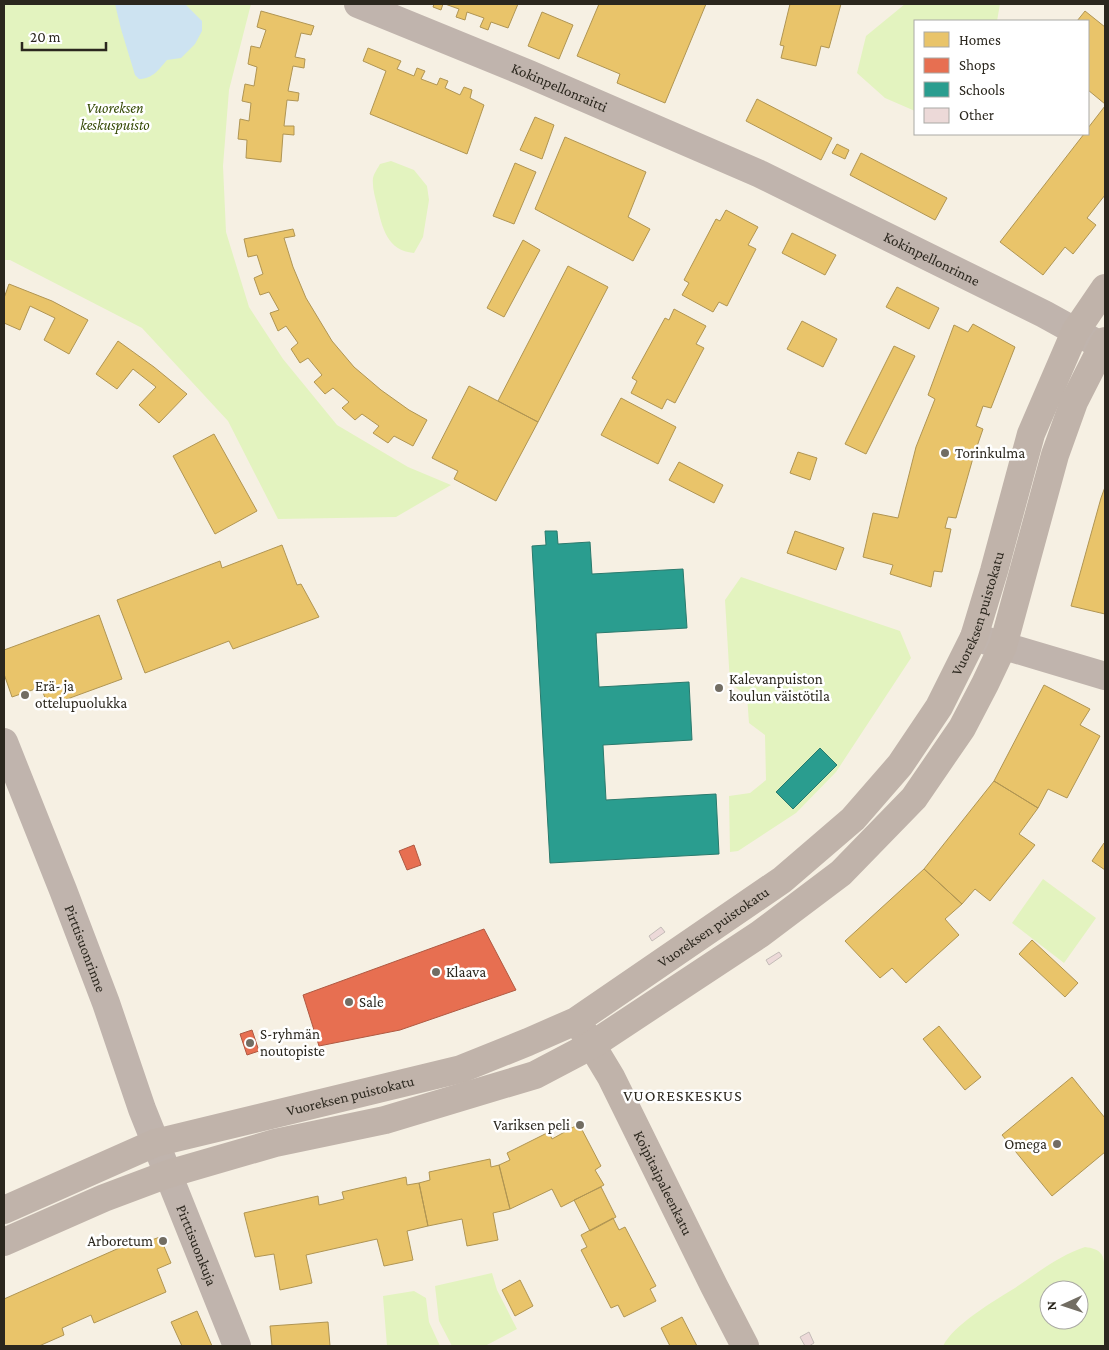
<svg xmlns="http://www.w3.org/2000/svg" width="1109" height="1350" font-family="'Crimson Pro',serif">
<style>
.green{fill:#e3f3bf;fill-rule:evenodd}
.water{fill:#cde3f1}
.homes{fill:#e9c46a;stroke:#b09553}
.shops{fill:#e76f51;stroke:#af5942}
.schools{fill:#2a9d8f;stroke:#2a7a6d}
.building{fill:#ecd9d8;stroke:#c4bcb8}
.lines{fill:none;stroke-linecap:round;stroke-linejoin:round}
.street{stroke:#c0b4ad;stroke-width:28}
.secondary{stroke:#c0b3aa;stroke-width:28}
.poi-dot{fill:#726d63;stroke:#fff;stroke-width:2}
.labels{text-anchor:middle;stroke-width:5;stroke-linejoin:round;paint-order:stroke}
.street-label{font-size:15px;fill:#2b271e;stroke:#fff}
.park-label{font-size:15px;font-style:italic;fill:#354a05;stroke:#fff}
.poi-label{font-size:15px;fill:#2b271e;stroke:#fff;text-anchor:start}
.neighbourhood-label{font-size:16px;letter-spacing:1px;fill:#2b271e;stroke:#fff}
</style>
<rect width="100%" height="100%" fill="#f6f0e3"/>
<path class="green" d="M4 4H251L229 90 223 166 226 232 249 307 283 359 337 425 408 467 451 485 396 517 278 519 228 421 142 328 10 260H4Z
M905 4H1000L997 21H915V111L885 98 857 73 866 36Z
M391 161 414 170 427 186 429 200 423 237 414 253C387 251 382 227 377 205 375 197 372 187 373 178 374 173 378 168 380 164Z
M741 577 900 631 911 658 836 772 796 813 738 851 730 852 729 796 750 793 766 780 765 735 749 723 747 696 730 683 725 600Z
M1043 879 1096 918 1064 963 1012 923Z
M1085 1247C1092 1248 1098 1249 1102 1255 1108 1266 1105 1329 1105 1346H943C954 1324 994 1301 1015 1288 1037 1273 1060 1255 1085 1247ZM1049 1290H1079V1320H1049Z
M492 1273 497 1290 517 1329 485 1346H452L439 1321 435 1286Z
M414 1291 426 1298 429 1322 440 1346H387L383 1296Z"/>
<path class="water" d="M115 4H185L202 21V31L195 44 181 58 167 60C159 69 153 79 139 79L135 75 121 29Z"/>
<path class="homes" d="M434 4H443L441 10 433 7Z
M445 4H518L508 28 491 22 488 30 480 27 484 18 467 12 465 20 456 17 459 9Z
M599 4H706L665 103 617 83 620 74 577 56Z
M790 4H841L829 48 821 46 816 66 781 58 784 46 780 45Z
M261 11 314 26 311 35 301 33 295 57 305 59 304 68 293 66 288 91 299 93 298 101 287 100 284 126H294V135L283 134 281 162 246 158 247 140 238 139 240 119 249 121 251 103 242 101 245 84 254 86 257 67 248 64 251 46 260 48 266 30 257 27Z
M1085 11 1105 27V104L1088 90V21H1077Z
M542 12 573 25 559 59 528 46Z
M368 48 401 61 397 69 414 76 417 68 425 71 421 79 437 85 440 78 448 81 445 88 460 95 464 87 472 90 470 98 484 105 467 154 370 114 386 71 363 61Z
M757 99 832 138 821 160 746 121Z
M1105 106V195L1087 218 1096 225 1073 254 1065 247 1043 275 1000 242 1084 134H1088V128Z
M535 117 554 125 542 159 520 150Z
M565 137 646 172 628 217 650 229 633 261 535 209Z
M837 144 849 150 845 159 832 153Z
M861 153 947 198 935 220 850 175Z
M515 163 536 172 514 224 493 216Z
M726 210 758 227 748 245 756 249 727 306 719 302 713 312 682 295 689 283 684 280 716 219 720 221Z
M293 229 295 236 284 238 293 267 306 298 332 341 354 367 381 390 409 410 427 420 413 446 394 436 388 443 373 433 379 426 362 414 355 420 342 408 349 402 333 388 325 394 314 382 322 375 308 358 300 363 291 349 298 343 286 326 278 331 270 313 279 310 269 292 260 295 254 278 263 274 257 255 248 257 244 239Z
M792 233 836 255 825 275 782 253Z
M523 240 540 250 504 317 487 308Z
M568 266 608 287 538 422 498 401Z
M9 284 52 301 88 320 69 354 44 340 55 318 30 306 20 330 4 323V298Z
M897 287 939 308 929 329 886 307Z
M674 309 706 326 696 344 704 348 675 403 667 399 662 409 631 393 637 381 632 378 665 318 669 320Z
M802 321 837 339 823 367 787 349Z
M973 324 1015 347 991 408 983 406 976 426 983 429 973 458 956 518 948 517 945 528 951 529 942 572 934 571 931 587 890 574 893 565 863 557 873 513 898 518 916 447 935 399 928 395 954 325 968 332Z
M118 341 154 367 187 394 159 423 139 405 156 387 133 369 117 389 96 374Z
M894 346 915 356 866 454 845 444Z
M469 386 538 422 496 501 454 479 458 471 432 458Z
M621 398 676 427 658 464 601 435Z
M214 434 257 511 215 534 173 456Z
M798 452 817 458 810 480 790 473Z
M679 462 723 485 714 503 669 480Z
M1105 487V614L1071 606 1101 498Z
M795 531 844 548 836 570 787 553Z
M282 545 297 585 301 584 319 617 233 649 229 641 145 673 117 600 220 561 222 568Z
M99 615 122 679 48 706 41 687 12 697 4 674V650Z
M1044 685 1090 709 1080 725 1100 736 1067 798 1048 789 1038 808 994 781Z
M994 781 1038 808 1019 834 1035 845 990 901 975 889 962 904 924 869Z
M1104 843 1105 844V870L1092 861Z
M924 869 962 904 945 919 959 935 906 983 892 968 880 978 845 941Z
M1032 940 1078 983 1065 997 1019 954Z
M939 1026 981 1077 965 1090 923 1039Z
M1072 1077 1105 1118V1152L1052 1196 1002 1135Z
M579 1124 601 1166 595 1170 604 1185 561 1207 552 1189 510 1209 499 1165 510 1160 507 1153 549 1132 552 1139Z
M490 1159 491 1167 499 1165 510 1209 493 1213 498 1240 467 1246 462 1219 428 1226 419 1183 430 1180 429 1172Z
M406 1177 407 1185 419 1183 428 1226 407 1231 413 1260 384 1266 377 1239 306 1255 312 1283 280 1290 274 1254 255 1257 244 1213 318 1196 319 1205 344 1199 342 1192Z
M601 1187 616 1217 590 1231 574 1200Z
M613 1218 619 1230 625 1227 656 1286 650 1289 656 1301 624 1317 618 1305 611 1308 581 1250 587 1247 581 1235Z
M144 1237 146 1242 160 1237 171 1263 157 1269 166 1292 94 1323 91 1315 62 1328 64 1335 39 1346H4V1299Z
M520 1280 533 1306 515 1316 502 1290Z
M197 1311 212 1346H182L171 1322Z
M682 1317 697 1346H670L661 1328Z
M328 1322 330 1346H272L270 1326Z"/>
<path class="shops" d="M414 845 421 865 407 870 399 851Z
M484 929 516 990 400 1030 319 1046 303 995Z
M252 1030 259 1051 247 1055 240 1034Z"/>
<path class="schools" d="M545 531H557L558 544 590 542 592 574 683 569 687 628 596 633 599 687 689 682 692 740 603 745 606 800 716 794 719 854 550 863 532 546 546 545Z
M820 748 837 765 793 809 776 792Z"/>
<path class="building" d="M661 927 665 932 652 941 649 936Z
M779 952 782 956 769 965 766 960Z
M809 1332 814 1343 809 1346H805L800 1337Z"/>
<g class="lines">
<g class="street">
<path id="s1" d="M358 4 529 74 760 174 1044 314 1102 346"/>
<path d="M974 637 1105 676"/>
<path id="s2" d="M4 742 63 890 106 1003 142 1109 237 1346"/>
</g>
<g class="secondary">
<path id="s3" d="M582 1029 611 1077 714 1286 745 1346"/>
<path id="s4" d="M4 1210 155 1143 461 1069 528 1042 576 1021 782 880 853 819 900 765 939 707 974 637 994 571 1031 434 1075 332 1105 288"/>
<path d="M4 1242 104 1198 168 1174 275 1143 385 1120 535 1075 592 1045 760 934 841 873 914 798 962 728 985 684 1003 646 1055 455 1074 402 1105 341"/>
</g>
</g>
<g class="poi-dot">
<circle cx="945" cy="453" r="5"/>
<circle cx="719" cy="688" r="5"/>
<circle cx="25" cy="695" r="5"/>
<circle cx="436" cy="972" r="5"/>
<circle cx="349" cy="1002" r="5"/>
<circle cx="250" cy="1043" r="5"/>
<circle cx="580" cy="1125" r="5"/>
<circle cx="1057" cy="1144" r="5"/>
<circle cx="163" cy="1241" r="5"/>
</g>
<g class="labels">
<g class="street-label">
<text dy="5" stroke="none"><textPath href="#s1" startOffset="218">Kokinpellonraitti</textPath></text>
<text dy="5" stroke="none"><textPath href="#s1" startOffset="628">Kokinpellonrinne</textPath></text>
<text dy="5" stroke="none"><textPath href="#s4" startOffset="1191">Vuoreksen puistokatu</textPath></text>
<text dy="5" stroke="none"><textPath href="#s4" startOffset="771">Vuoreksen puistokatu</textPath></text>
<text dy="5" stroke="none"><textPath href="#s2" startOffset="222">Pirttisuonrinne</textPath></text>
<text dy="5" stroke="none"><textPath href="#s4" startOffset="366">Vuoreksen puistokatu</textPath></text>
<text dy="5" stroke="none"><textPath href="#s3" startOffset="174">Koipitaipaleenkatu</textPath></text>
<text dy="5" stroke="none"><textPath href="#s2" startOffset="539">Pirttisuonkuja</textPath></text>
</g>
<g class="park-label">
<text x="115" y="113">Vuoreksen<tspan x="115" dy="17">keskuspuisto</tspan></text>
</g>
<g class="poi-label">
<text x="955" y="458">Torinkulma</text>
<text x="729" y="684">Kalevanpuiston<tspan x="729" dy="17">koulun väistötila</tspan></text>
<text x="35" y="691">Erä- ja<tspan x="35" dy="17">ottelupuolukka</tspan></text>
<text x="446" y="977">Klaava</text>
<text x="359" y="1007">Sale</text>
<text x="260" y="1039">S-ryhmän<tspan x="260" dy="17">noutopiste</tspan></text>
<text x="570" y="1130" text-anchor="end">Variksen peli</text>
<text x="1047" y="1149" text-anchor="end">Omega</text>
<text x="153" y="1246" text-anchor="end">Arboretum</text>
</g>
<g class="neighbourhood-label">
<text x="683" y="1101">VUORESKESKUS</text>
</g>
</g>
<rect width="1109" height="1350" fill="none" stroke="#2b271e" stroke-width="10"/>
<rect x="914" y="20" width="175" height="115" fill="#ffffff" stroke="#aaa9a5"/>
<rect x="924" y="32" width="25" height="15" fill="#e9c46a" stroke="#aaa9a5"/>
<text x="959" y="45" font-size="15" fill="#2b271e">Homes</text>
<rect x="924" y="58" width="25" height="15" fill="#e76f51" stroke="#aaa9a5"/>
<text x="959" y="70" font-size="15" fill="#2b271e">Shops</text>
<rect x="924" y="82" width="25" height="15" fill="#2a9d8f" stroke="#aaa9a5"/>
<text x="959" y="95" font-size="15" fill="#2b271e">Schools</text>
<rect x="924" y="108" width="25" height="15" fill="#ecd9d8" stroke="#aaa9a5"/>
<text x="959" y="120" font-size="15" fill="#2b271e">Other</text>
<g transform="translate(1064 1305) rotate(267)"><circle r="24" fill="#ffffff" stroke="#aaa9a5"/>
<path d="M0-4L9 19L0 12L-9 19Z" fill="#726d63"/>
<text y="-8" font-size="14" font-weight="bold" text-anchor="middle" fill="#2b271e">N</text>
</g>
<path d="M22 42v8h84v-8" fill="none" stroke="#2b271e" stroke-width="2.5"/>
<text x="30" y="42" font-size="15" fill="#2b271e" stroke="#ffffff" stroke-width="4" paint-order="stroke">20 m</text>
</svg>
